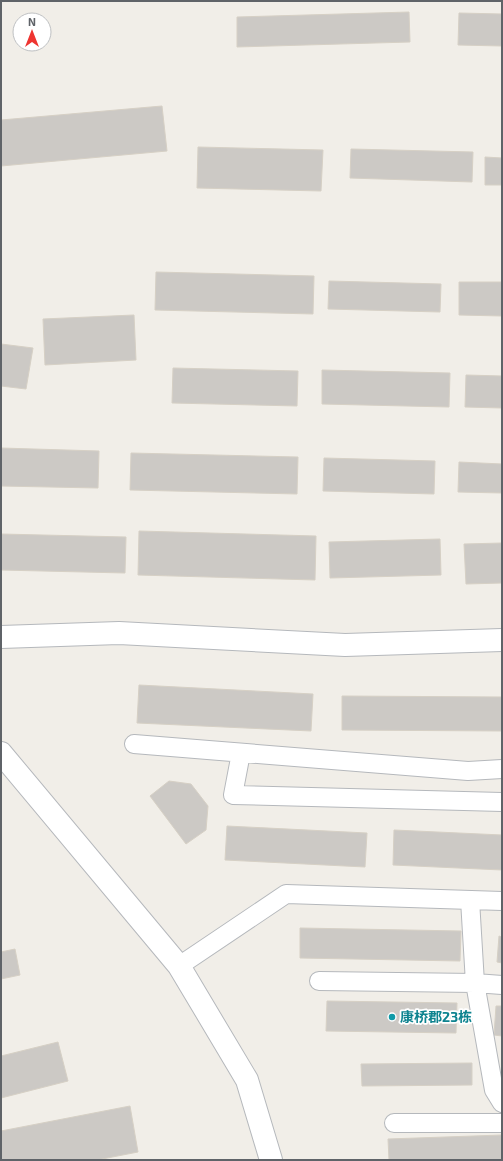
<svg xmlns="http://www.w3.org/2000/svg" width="503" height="1161" font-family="'Exo 2','Noto Sans SC',sans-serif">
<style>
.building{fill:#ccc9c5;stroke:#d6d0c5}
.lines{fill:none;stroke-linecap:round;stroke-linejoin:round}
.minor-casing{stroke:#b5b8bc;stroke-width:20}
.tertiary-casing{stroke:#b5b8bc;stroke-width:24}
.minor{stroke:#fff;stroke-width:18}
.tertiary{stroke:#fff;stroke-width:22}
.culture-dot{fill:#0f9aa8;stroke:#fff;stroke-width:1.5}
.labels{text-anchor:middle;stroke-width:3.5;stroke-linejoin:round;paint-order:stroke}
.culture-label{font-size:14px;font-weight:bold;fill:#0d838f;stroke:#fff;text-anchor:start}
</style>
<rect width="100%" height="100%" fill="#f1eee8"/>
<path class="building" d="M409 12 410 42 237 47V17Z
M459 13 502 14V46L458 45Z
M162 106 167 151 1 166V120Z
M198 147 323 150 321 191 197 188Z
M351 149 473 152 472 182 350 178Z
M485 157 502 158V185H485Z
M156 272 314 276 313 314 155 310Z
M329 281 441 284 440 312 328 309Z
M459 282H502V316L459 315Z
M134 315 136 360 45 365 43 319Z
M1 344 33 348 26 389 1 386Z
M173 368 298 371 297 406 172 403Z
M322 370 450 373 449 407 322 404Z
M466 375 502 376V408L465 407Z
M1 448 99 451 98 488 1 486Z
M131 453 298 457 297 494 130 490Z
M324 458 435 461 434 494 323 491Z
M459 462 502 464V493L458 492Z
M139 531 316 536 315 580 138 575Z
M1 534 126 537 125 573 1 570Z
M440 539 441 575 330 578 329 542Z
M502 543V583L466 584 464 544Z
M139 685 313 694 311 731 137 723Z
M342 696 502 697V731L342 730Z
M169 781 191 784 208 806 206 830 186 844 150 796Z
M227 826 367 833 365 867 225 860Z
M394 830 502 835V870L393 865Z
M300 928 461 931 460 961 300 958Z
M499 936 502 937V963L497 962Z
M15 949 20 975 1 979V952Z
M327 1001 457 1003 456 1033 326 1031Z
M496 1006H502V1036L494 1035Z
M58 1042 68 1081 1 1098V1056Z
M472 1063V1085L362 1086 361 1064Z
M130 1106 138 1152 97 1160H1V1131Z
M502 1135V1160H389L388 1139Z"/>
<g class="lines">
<defs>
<path id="minor" d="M134 744 468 771 502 769
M241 753 233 795 502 802
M470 900 475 983 494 1090 502 1103
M179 966 286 894 502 901
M319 981 475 983 502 985
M394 1123H502"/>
<path id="tertiary" d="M1 637 119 633 345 645 502 640
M1 753 179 966 247 1080 271 1160"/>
</defs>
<use href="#minor" class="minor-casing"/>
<use href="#tertiary" class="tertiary-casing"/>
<use href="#minor" class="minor"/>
<use href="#tertiary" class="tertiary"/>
</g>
<circle class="culture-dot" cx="392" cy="1017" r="4"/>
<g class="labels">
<g class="culture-label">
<text x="400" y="1022">康桥郡23栋</text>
</g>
</g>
<rect width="503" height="1161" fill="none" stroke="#5f6368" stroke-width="4"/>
<g transform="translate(32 32)"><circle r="19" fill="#ffffff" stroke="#bfc1c3"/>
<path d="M0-3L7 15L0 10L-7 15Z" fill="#ee3531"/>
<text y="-6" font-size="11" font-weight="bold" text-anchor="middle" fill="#5f6368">N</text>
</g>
</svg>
